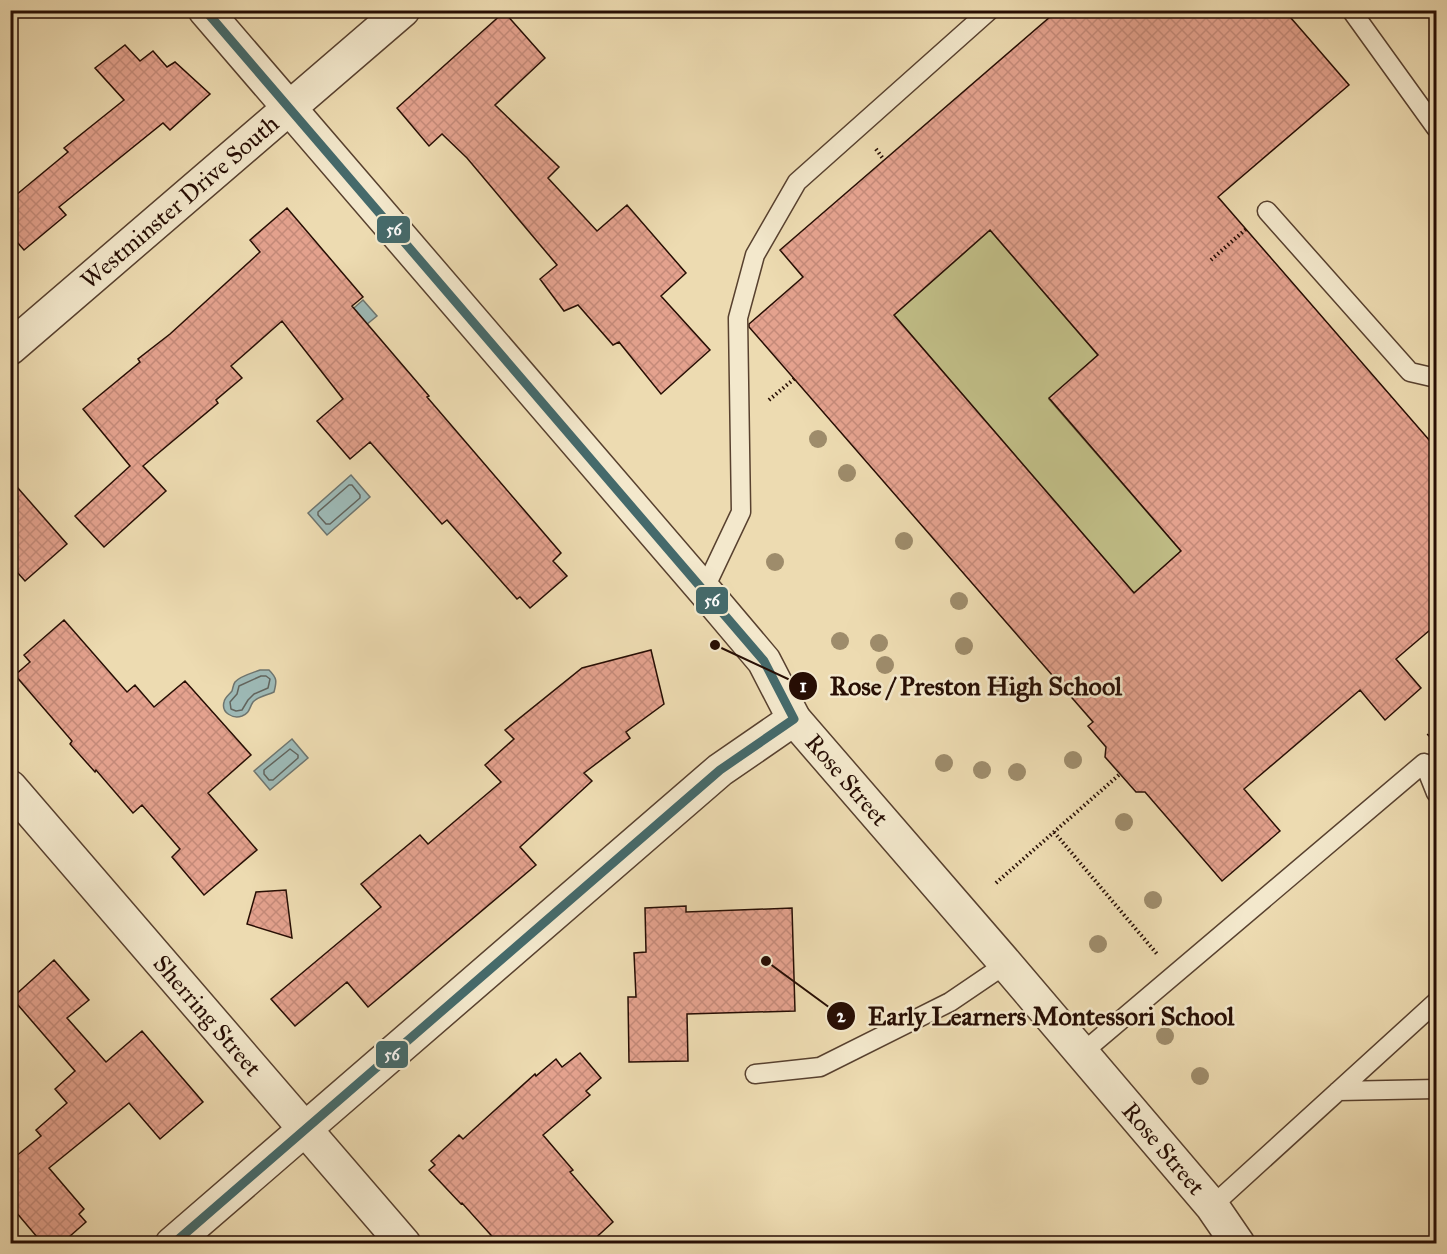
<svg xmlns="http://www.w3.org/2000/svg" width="1447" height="1254" font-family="'IM FELL Great Primer',serif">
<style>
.garden{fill:#c0bd86;stroke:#746645;stroke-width:1.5}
.water{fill:#9db9b6;stroke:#6e756f;stroke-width:1.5}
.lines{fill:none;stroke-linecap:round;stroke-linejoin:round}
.shore{stroke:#62645d;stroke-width:1.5}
.building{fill:url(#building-cross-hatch);stroke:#270e04;stroke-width:1.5;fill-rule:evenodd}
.service-casing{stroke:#58412f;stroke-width:21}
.minor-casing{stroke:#58412f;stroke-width:36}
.path{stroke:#270e04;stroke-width:4;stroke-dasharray:1.5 3;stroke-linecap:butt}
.service{stroke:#f3e8cc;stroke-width:18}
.minor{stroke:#f3e8cc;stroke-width:33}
.bus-1-casing{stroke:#f3e8cc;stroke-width:14}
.bus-1{stroke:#456a6b;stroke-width:9}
.tree{fill:#9e8c6b}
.labels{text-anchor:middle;stroke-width:5;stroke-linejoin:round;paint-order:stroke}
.street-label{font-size:24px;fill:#270e04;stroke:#f3e8cc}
.leader{fill:none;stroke:#270e04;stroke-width:2}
.callout-dot{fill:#270e04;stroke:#f3e8cc;stroke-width:2}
.mark-label{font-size:18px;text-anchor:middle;font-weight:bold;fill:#fff}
.callout-label{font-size:26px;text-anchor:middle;font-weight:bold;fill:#270e04;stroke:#f3e8cc;stroke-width:5;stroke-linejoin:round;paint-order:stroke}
.line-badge{stroke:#f3e8cc;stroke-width:2}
.badge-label{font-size:16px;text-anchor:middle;font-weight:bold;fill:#fff}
</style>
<defs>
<pattern id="building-cross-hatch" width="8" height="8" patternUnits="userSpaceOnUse" patternTransform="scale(1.5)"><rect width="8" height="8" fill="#e4a28e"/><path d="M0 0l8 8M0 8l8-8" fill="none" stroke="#c48a79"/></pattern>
</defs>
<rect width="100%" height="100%" fill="#eddbb1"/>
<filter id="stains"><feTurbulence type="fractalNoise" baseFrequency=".00333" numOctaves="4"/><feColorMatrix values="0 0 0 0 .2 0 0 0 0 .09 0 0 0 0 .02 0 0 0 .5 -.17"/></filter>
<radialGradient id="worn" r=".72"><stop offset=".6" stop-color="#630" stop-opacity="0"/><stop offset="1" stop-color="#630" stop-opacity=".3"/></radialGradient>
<path class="garden" d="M990 230 1098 355 1049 399 1181 551 1134 593 894 315Z"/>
<path class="water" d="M363 300 377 316 344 343 331 328Z
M351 475 370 497 327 535 308 513Z
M260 670H269C277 678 277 681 274 692 268 695 257 697 253 702 249 708 250 713 242 716 233 719 221 713 224 702 225 697 229 695 232 691 233 688 233 685 235 682 240 676 252 673 260 670Z
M292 739 308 758 270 790 254 771Z"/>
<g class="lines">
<path class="shore" d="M349 485H352L360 495V498L330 524H326L318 515V512Z
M261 676H266L270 679 268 688 254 694 248 700 242 710 236 711 231 709 230 702 237 694 239 686Z
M290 749 298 755V758L273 780H269L264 774V770Z"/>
</g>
<path class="building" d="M1058 10H1284L1311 41 1349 85 1218 197 1437 449V624L1396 659 1421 688 1385 720 1360 690 1244 789 1280 831 1222 881 1145 792H1136L1105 757 1106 747 1088 726 1093 722 749 327V324L803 277 780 250ZM990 230 1098 355 1049 398 1181 551 1134 593 894 315Z
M504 12 545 58 495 105 559 167 548 178 597 231 627 205 686 273 661 296 710 350 661 394 619 342 613 345 578 305 564 311 540 279 557 265 467 158 442 134 429 146 397 108Z
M125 45 140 61 153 51 167 67 175 62 210 94 170 130 163 123 59 207 66 215 24 250 10 234V200L68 152 64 148 124 100 95 68Z
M287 208 363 297 352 306 429 396 427 397 561 553 553 561 567 576 530 608 520 597 517 599 447 520 442 524 370 442 350 459 317 421 343 399 282 321 231 366 242 378 216 400 218 403 143 466 166 491 104 547 75 516 130 466 83 409 140 362 138 359 170 334 260 252 250 240Z
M10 479 67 544 25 581 10 564Z
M64 620 127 692 135 685 154 707 185 681 251 755 208 793 257 850 204 895 172 857 180 849 142 805 133 813 96 770 95 772 70 744 72 741 15 675 30 662 24 655Z
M651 650 664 704 626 732 630 738 584 773 592 781 520 847 536 865 368 1007 347 982 295 1026 271 999 381 907 361 884 420 835 428 844 501 782 485 765 514 739 505 730 582 668Z
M286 890 292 938 247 924 256 892Z
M686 906V912L792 908 795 1011 687 1014 688 1061 629 1062 628 997H636L634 953 646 952 645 908Z
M54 960 89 1000 67 1018 106 1062 142 1031 203 1102 160 1139 129 1103 49 1168 84 1209 79 1214 86 1222 61 1244H43L10 1205V1161L41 1136 36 1130 67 1103 55 1089 75 1071 12 998Z
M580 1053 601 1078 586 1091 590 1095 543 1135 573 1170 570 1172 613 1222 589 1244H499L462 1203 461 1204 429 1170 435 1165 431 1161 459 1135 463 1139 535 1074 536 1076 556 1059 562 1067Z"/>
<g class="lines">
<defs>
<path id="service" d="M1351 10 1436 128
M1267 211 1410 372 1436 378
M704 590 741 512 738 318 755 255 797 182 990 10
M1082 1053 1424 763 1436 793
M755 1074 820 1067 950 1002 1006 964
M1338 1091 1436 1089
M1212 1206 1436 1002"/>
<g id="minor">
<path id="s1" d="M205 10 704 590 764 661 794 719 1006 964 1212 1206 1238 1244"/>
<path id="s2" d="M10 348 403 10"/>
<path id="s3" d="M10 787 404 1244"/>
<path d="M172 1244 720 770 794 719"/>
</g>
</defs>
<use href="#service" class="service-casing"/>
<use href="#minor" class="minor-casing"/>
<path class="path" d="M876 149 884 160
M1211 260 1246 229
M769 400 794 379
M1429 441 1436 435
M1428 736 1436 728
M1054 832 1157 954
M996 883 1120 774"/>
<use href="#service" class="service"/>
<use href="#minor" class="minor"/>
<defs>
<path id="bus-1" d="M173 1244 720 770 794 719 764 661 205 10"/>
</defs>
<use href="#bus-1" class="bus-1-casing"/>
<use href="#bus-1" class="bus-1"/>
</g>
<g class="tree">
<circle cx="818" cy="439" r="9"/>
<circle cx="847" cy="473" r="9"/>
<circle cx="904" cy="541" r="9"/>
<circle cx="775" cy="562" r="9"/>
<circle cx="959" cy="601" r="9"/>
<circle cx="840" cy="641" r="9"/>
<circle cx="879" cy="643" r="9"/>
<circle cx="964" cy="646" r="9"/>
<circle cx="885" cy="665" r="9"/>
<circle cx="1004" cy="687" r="9"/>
<circle cx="1073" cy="760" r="9"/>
<circle cx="944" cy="763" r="9"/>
<circle cx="982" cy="770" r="9"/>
<circle cx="1017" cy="772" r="9"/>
<circle cx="1124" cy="822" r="9"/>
<circle cx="1153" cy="900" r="9"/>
<circle cx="1098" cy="944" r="9"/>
<circle cx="1165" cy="1036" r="9"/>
<circle cx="1200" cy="1076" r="9"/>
</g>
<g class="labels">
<g class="street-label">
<text dy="8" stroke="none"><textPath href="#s2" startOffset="224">Westminster Drive South</textPath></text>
<text dy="8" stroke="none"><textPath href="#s1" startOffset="1004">Rose Street</textPath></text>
<text dy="8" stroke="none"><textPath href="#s3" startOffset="302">Sherring Street</textPath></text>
<text dy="8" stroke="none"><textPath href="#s1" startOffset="1490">Rose Street</textPath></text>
</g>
</g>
<path class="leader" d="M715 645L803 686M766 961L841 1016"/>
<g class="callout-dot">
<circle cx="715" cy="645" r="6"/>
<circle cx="766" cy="961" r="6"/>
<circle cx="803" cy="686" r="15"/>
<circle cx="841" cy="1016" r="15"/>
</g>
<g class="mark-label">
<text x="803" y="692">1</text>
<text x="841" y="1022">2</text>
</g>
<g class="callout-label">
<text x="976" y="695">Rose / Preston High School</text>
<text x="1051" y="1025">Early Learners Montessori School</text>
</g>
<g class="line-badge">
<rect x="376" y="215" width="35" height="29" rx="6" fill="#456a6b"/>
<rect x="695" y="586" width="34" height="29" rx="6" fill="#456a6b"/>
<rect x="375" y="1040" width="34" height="29" rx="6" fill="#456a6b"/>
</g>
<g class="badge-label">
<text x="394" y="235">56</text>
<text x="712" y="606">56</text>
<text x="392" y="1060">56</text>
</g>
<rect width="1447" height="1254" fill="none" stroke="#eddbb1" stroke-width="36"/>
<rect x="12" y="12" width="1423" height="1230" fill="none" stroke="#270e04" stroke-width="3"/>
<rect x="18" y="18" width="1411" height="1218" fill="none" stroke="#270e04" stroke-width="1.5"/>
<rect width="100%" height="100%" filter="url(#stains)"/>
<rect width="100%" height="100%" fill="url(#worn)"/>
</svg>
